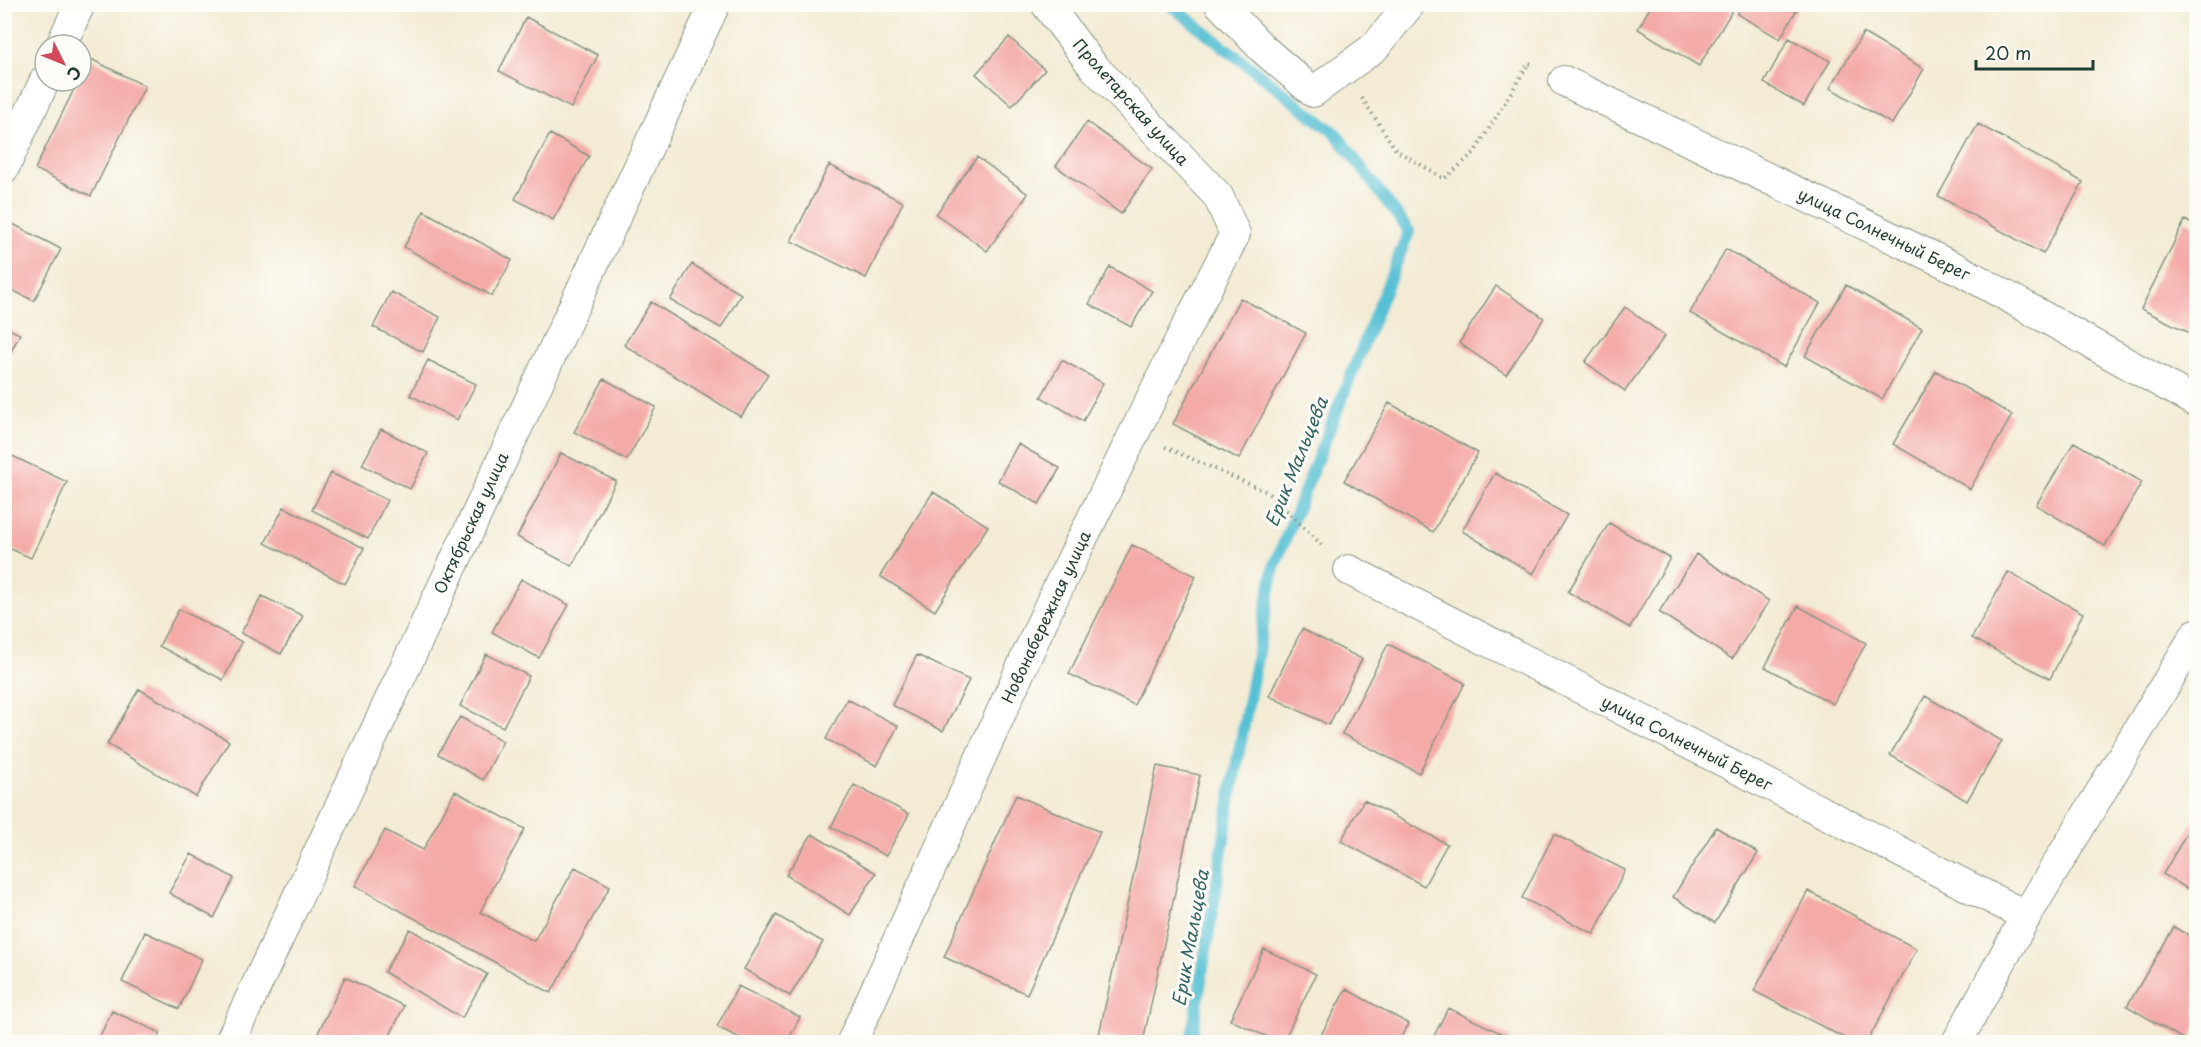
<svg xmlns="http://www.w3.org/2000/svg" width="2201" height="1047" font-family="'Playpen Sans',sans-serif">
<style>
.lines{fill:none;stroke-linecap:round;stroke-linejoin:round}
.stream{stroke:#57c0d4;stroke-width:12}
.building{fill:#f4aba8}
.street-casing{stroke:#899484;stroke-width:32}
.path{stroke:#899484;stroke-width:4;stroke-dasharray:1.5 4.5;stroke-linecap:butt}
.street{stroke:#fff;stroke-width:30}
.labels{text-anchor:middle;stroke-width:6;stroke-linejoin:round;paint-order:stroke}
.street-label{font-size:16px;fill:#1f3d34;stroke:#fdfcf7}
.water-label{font-size:18px;font-style:italic;fill:#306464;stroke:#fdfcf7}
</style>
<rect width="100%" height="100%" fill="#fdfcf7"/>
<filter id="ink" filterUnits="userSpaceOnUse"><feTurbulence type="fractalNoise" baseFrequency=".0167" numOctaves="2"/><feDisplacementMap in="SourceGraphic" scale="12" xChannelSelector="R" yChannelSelector="G"/><feConvolveMatrix kernelMatrix="1 2 1 2 8 2 1 2 1" color-interpolation-filters="sRGB"/></filter>
<filter id="wash" filterUnits="userSpaceOnUse"><feTurbulence type="fractalNoise" baseFrequency=".008" numOctaves="4" result="noise"/><feDisplacementMap in="SourceGraphic" scale="24" xChannelSelector="R" yChannelSelector="G"/><feGaussianBlur stdDeviation="1.35" result="paint"/><feColorMatrix in="noise" values="0 0 0 0 0 0 0 0 0 0 0 0 0 0 0 0 0 1.4 0 .05"/><feComposite in="paint" operator="in"/></filter>
<g filter="url(#wash)">
<rect width="100%" height="100%" fill="#f3ebd4"/>
<g class="lines">
<path class="stream" d="M1169 4 1336 134 1409 231 1274 567 1233 783 1191 1042"/>
</g>
<g id="blocks">
<path class="building" d="M1652 4H1722L1732 11 1699 66 1638 29Z
M1742 4H1800L1780 39 1737 14Z
M526 17 598 55 571 108 499 71Z
M1863 33 1924 69 1892 124 1830 88Z
M1009 37 1045 70 1012 106 976 74Z
M1789 38 1830 61 1804 106 1764 83Z
M4 43 10 46 4 56Z
M89 58 145 86 91 196 35 169 78 81H81V74Z
M1087 122 1152 169 1121 214 1056 166Z
M1978 124 2083 182 2043 254 1938 196Z
M550 134 589 156 553 220 515 199Z
M977 157 1028 194 987 251 936 214Z
M829 165 903 202 866 278 791 241Z
M424 211 512 260 492 296 404 247Z
M2185 220 2196 226V336L2141 309Z
M7 221 61 249 34 301 4 286V226Z
M1726 249 1820 303 1784 367 1690 313Z
M692 264 741 294 721 328 670 300Z
M1110 267 1152 291 1131 327 1089 304Z
M1846 285 1922 328 1882 399 1805 356Z
M1496 286 1544 318 1506 375 1459 343Z
M391 292 440 317 423 352 373 327Z
M1240 298 1306 333 1239 459 1173 424Z
M651 302 768 374 741 417 624 345Z
M1625 307 1665 336 1625 391 1585 362Z
M4 327 20 334 4 365Z
M428 360 476 384 457 420 410 395Z
M1062 360 1103 383 1083 421 1041 397Z
M1936 371 2012 415 1970 489 1893 444Z
M604 379 656 407 627 460 574 432Z
M1389 403 1478 453 1433 532 1344 481Z
M381 429 428 453 410 489 362 465Z
M2074 442 2142 482 2105 546 2036 505Z
M1018 444 1060 468 1039 504 998 481Z
M4 452 67 482 31 558 4 546Z
M561 453 616 481 572 566 517 537Z
M331 473 387 500 368 539 312 510Z
M1495 473 1567 515 1533 574 1462 531Z
M933 492 988 526 935 611 880 576Z
M284 507 364 548 345 584 265 543Z
M1609 523 1670 558 1630 628 1568 592Z
M1132 545 1196 576 1134 705 1069 674Z
M1696 554 1769 601 1732 659 1659 612Z
M2008 572 2083 613 2050 679 1972 638Z
M521 579 569 605 539 658 492 632Z
M262 596 303 616 281 654 241 633Z
M1798 606 1866 643 1833 704 1765 667Z
M179 609 242 642 223 680 159 646Z
M1302 629 1362 659 1329 725 1269 696Z
M1388 644 1465 683 1419 773 1342 734Z
M486 654 529 676 503 727 460 706Z
M917 655 969 680 943 731 892 705Z
M139 689 229 741 196 797 107 744Z
M1925 696 2002 741 1967 801 1890 755Z
M847 699 898 726 877 766 826 739Z
M460 717 503 741 483 780 438 754Z
M1157 766 1200 775 1143 1042H1132L1099 1035Z
M854 785 909 814 886 856 831 827Z
M455 791 525 829 480 912 534 941 575 867 610 886 551 993 355 886 385 830 423 850Z
M1016 795 1100 832 1027 994 944 957Z
M1364 800 1447 844 1424 886 1341 841Z
M2196 817V894L2163 874Z
M1716 827 1758 853 1715 923 1673 897Z
M812 834 876 873 850 915 786 875Z
M1554 834 1625 870 1594 934 1522 898Z
M191 854 234 878 214 918 169 893Z
M1808 891 1917 949 1867 1042H1852L1754 991Z
M776 915 823 942 790 996 744 969Z
M2174 927 2196 940V1027L2188 1042 2127 1006Z
M410 929 487 974 462 1018 384 972Z
M145 932 202 959 179 1009 122 982Z
M1264 949 1316 974 1283 1042H1279L1230 1020Z
M345 977 404 1006 387 1042H337L318 1033Z
M738 986 800 1017 787 1042H748L717 1027Z
M1346 989 1409 1024 1398 1042H1317Z
M1448 1008 1511 1038 1509 1042H1431Z
M112 1011 161 1033 156 1042H97Z"/>
</g>
</g>
<g filter="url(#ink)">
<use href="#blocks" fill-opacity="0" stroke="#899484" stroke-width="1.5"/>
<g class="lines">
<defs>
<path id="street" d="M1220 4 1263 49 1313 92 1375 47 1410 4
M61 45 80 4
M1564 81 1960 270 2196 402
M4 168 45 80
M1349 570 2026 916
M230 1042 715 4
M852 1042 1052 600 1185 330 1235 234 1218 196 1093 66 1046 4
M1957 1042 2026 916 2196 634"/>
</defs>
<use href="#street" class="street-casing"/>
<path class="path" d="M1362 98 1396 150 1444 179 1474 153 1529 63 1534 65
M1165 447 1267 492 1324 547"/>
<use href="#street" class="street"/>
</g>
</g>
<g class="labels">
<g class="street-label">
<text transform="translate(1131 102) rotate(48)" y="6">Пролетарская улица</text>
<text transform="translate(1884 234) rotate(26)" y="6">улица Солнечный Берег</text>
<text transform="translate(471 523) rotate(-65)" y="6">Октябрьская улица</text>
<text transform="translate(1046 617) rotate(-65)" y="6">Новонабережная улица</text>
<text transform="translate(1687 743) rotate(27)" y="6">улица Солнечный Берег</text>
</g>
<g class="water-label">
<text transform="translate(1297 462) rotate(-68)" y="6">Ерик Мальцева</text>
<text transform="translate(1191 938) rotate(-80)" y="6">Ерик Мальцева</text>
</g>
</g>
<rect width="2201" height="1047" fill="none" stroke="#fdfcf7" stroke-width="24"/>
<g transform="translate(63 63) rotate(133)"><circle r="28" fill="#fdfcf7" stroke="#a4b0a9" stroke-width="1.5"/>
<path d="M0-4.5L10 22L0 15L-10 22Z" fill="#d1495b"/>
<text y="-9" font-size="16" font-weight="bold" text-anchor="middle" fill="#1f3d34">С</text>
</g>
<path d="M1976 60v9h117v-9" fill="none" stroke="#1f3d34" stroke-width="3"/>
<text x="1985" y="60" font-size="18" fill="#1f3d34" stroke="#fdfcf7" stroke-width="4.5" paint-order="stroke">20 m</text>
</svg>
